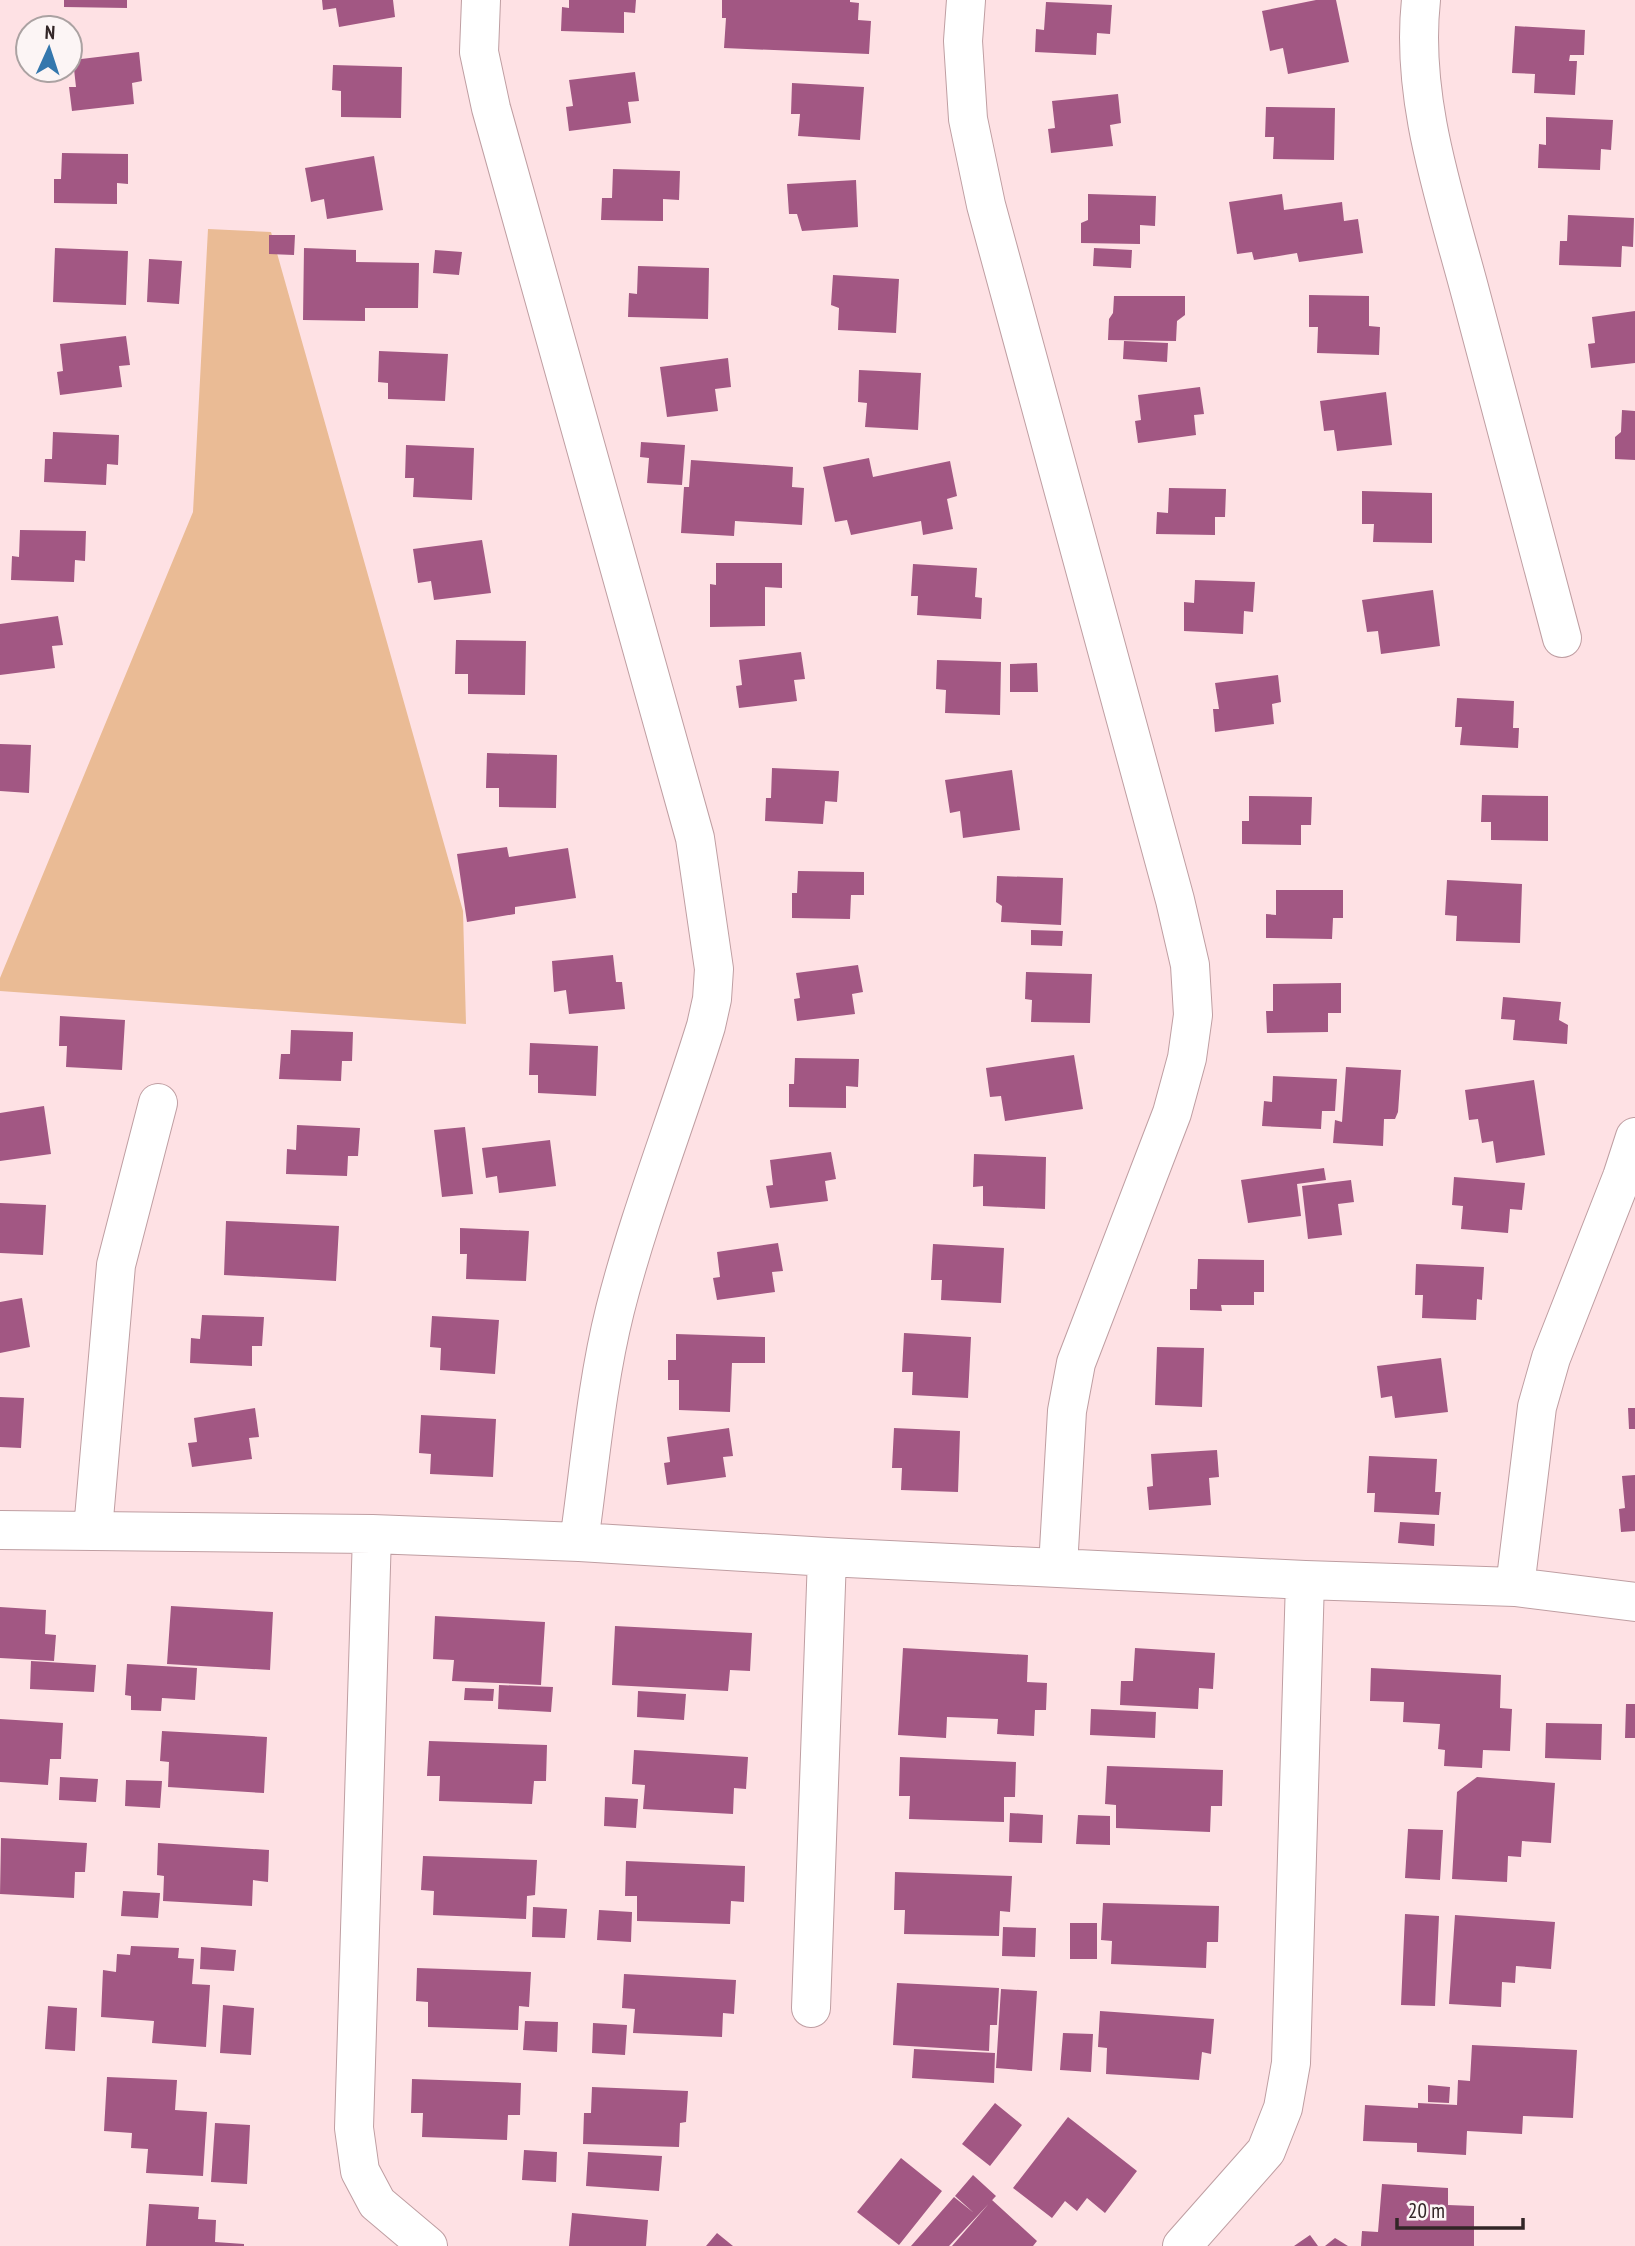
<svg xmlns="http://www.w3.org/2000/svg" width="1635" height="2246" font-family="'PT Sans Narrow',sans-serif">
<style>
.green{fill:#eabb95}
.building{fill:#a25783}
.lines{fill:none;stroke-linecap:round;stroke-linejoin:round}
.minor-casing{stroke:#bf9ea2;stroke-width:40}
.minor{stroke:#fff;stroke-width:38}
</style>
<rect width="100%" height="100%" fill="#fee1e4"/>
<path class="green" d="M208 229 271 232 463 911 466 1024 0 991V978L193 512Z"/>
<path class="building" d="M64 0H127V8L64 7Z
M322 0H393L395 17 339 27 336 8 323 10Z
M569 0H636L635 13 624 12V33L561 31 562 7 569 8Z
M722 0H850V2L859 3 858 20 871 21 869 54 724 48 726 18H722Z
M1316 0H1336L1349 62 1288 74 1283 48 1270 51 1262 11Z
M1046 2 1112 5 1110 34 1097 33 1096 55 1035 52 1036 29 1044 30Z
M1515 26 1585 30 1584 55H1570L1569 61H1577L1575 95 1534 93 1535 74 1512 73Z
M139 52 142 81 132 83 134 104 72 111 69 87H76L73 60Z
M333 65 402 67 401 118 341 117V91L332 90Z
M635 72 639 101 628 102 631 123 569 131 566 107 573 106 569 80Z
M792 83 864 87 860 140 798 136 800 114H791Z
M1118 94 1121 123 1110 125 1113 146 1051 153 1048 129 1055 128 1052 101Z
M1266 107 1335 108 1334 160 1273 159 1274 137H1265Z
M1546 117 1613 120 1611 150 1601 149 1600 170 1538 168 1539 144 1546 145Z
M62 153 128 154V184L117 183V204L54 203V179H61Z
M374 156 383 210 327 219 324 199 311 202 305 168Z
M613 169 680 171 679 200 663 199V221L601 220 602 198H612Z
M856 180 858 227 802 231 797 214H789L787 184Z
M1088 194 1156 196 1155 226 1140 225V244L1081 243V223L1088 220Z
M1282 194 1284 210 1342 202 1344 221 1358 219 1363 253 1299 262 1297 253 1254 260 1252 252 1237 254 1229 202Z
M1568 215 1634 218 1633 247 1622 246 1621 267 1559 265 1560 241H1567Z
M269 235H295L294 255 269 254Z
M55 248 128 251 126 305 53 302Z
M304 248 356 250V262L419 263 418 308H365V321L303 320Z
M1094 248 1132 250 1131 268 1093 266Z
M435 250 462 252 459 275 433 273Z
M149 259 182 261 179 304 147 302Z
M638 266 709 268 708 319 628 317 629 293 637 294Z
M833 275 899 279 896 333 838 330 839 308 831 305Z
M1309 295 1369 296V326L1380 327 1379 355 1317 353 1318 327H1309Z
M1114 296H1185V315L1177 321 1176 341 1108 340 1109 319 1113 313Z
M1635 311V363L1591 368 1588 344 1595 343 1592 317Z
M126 336 130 365 119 366 122 387 60 395 57 372 63 371 60 344Z
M1124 341 1168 343 1167 362 1123 359Z
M379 351 448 354 445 401 388 399V383L378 382Z
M728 358 731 387 715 389 718 411 667 417 660 367Z
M859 370 921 373 918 430 865 427 867 403 858 402Z
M1200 387 1204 414 1194 415 1196 435 1138 443 1135 421 1141 420 1138 395Z
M1386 392 1392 445 1337 451 1334 430 1324 431 1320 401Z
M1622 410 1635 411V460L1615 459V437L1621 432Z
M53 432 119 435 118 465 107 464 106 485 44 482 45 459H52Z
M641 442 685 445 682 485 647 483 649 458 640 457Z
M406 445 474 448 472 500 413 497 414 478H405Z
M869 458 873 477 950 461 957 496 947 499 953 529 923 535 921 521 851 535 847 520 835 522 823 467Z
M691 460 793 467 792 487 804 488 802 525 735 521 734 536 681 533 684 487H689Z
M1169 488 1226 489 1225 517H1215V535L1156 534 1157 512 1168 513Z
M1362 491 1432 493V543L1373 542 1374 524H1362Z
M20 530 86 531 85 561 75 560 74 582 11 580 12 556 19 557Z
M482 540 491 593 434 600 431 581 418 583 413 549Z
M716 563H782V588L765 587V626L710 627V584L716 585Z
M913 564 977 568 975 597 982 598 981 619 917 615 918 596H911Z
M1195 580 1255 582 1253 612 1244 611 1243 634 1184 631V602L1194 603Z
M1433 590 1440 646 1381 654 1378 631 1367 632 1362 600Z
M58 616 63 645 52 646 55 668 0 675V624Z
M456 640 526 641 525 695 468 694V674H455Z
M801 652 805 679 794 680 797 701 739 708 736 686 742 685 739 660Z
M937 660 1001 662 1000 715 945 713 946 690 936 689Z
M1037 663 1038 692H1010V664Z
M1278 675 1281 702 1272 704 1274 724 1215 732 1213 709H1219L1215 683Z
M1457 698 1514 701 1513 728H1519L1518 748 1460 745 1462 727H1455Z
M0 744 31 745 29 793 0 791Z
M487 753 557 755 556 808 499 807V788H486Z
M772 768 839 771 837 802 825 801 823 824 765 821 766 798H771Z
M1012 770 1020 830 963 838 960 811 950 813 945 780Z
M1482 795 1548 796V841L1491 840V822H1481Z
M1249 796 1312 797 1311 825H1301V845L1242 844V821H1249Z
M507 847 509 857 568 848 576 898 515 907V914L467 922 457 854Z
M798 871 864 872V895H851L850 919 792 918V893H797Z
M997 876 1063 878 1061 925 1001 922 1002 906 996 902Z
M1447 880 1522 884 1520 943 1456 941 1457 916 1445 915Z
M1276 890H1343V918H1333L1332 939 1266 938V914L1276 915Z
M1031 930 1063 931 1062 946 1031 945Z
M613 955 616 982H622L625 1009 569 1014 566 990 554 992 552 961Z
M858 965 863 992 852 994 855 1014 797 1021 794 999 800 998 796 973Z
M1026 972 1092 974 1090 1023 1031 1022 1032 1000 1025 999Z
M1341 983V1013H1328V1032L1267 1033 1266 1011H1273V984Z
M1503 997 1561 1002 1559 1020 1568 1025 1567 1044 1513 1040 1515 1020 1501 1019Z
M60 1016 125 1020 122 1070 66 1067 67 1046H59Z
M291 1030 353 1032 352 1061H342L341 1081 279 1079 281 1054H290Z
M530 1043 598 1046 596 1096 538 1093V1075H529Z
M1074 1055 1083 1109 1005 1121 1001 1096 990 1097 986 1068Z
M795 1058 859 1059 858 1087 846 1086V1108L789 1107V1084H794Z
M1346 1067 1401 1070 1398 1112 1395 1119H1384L1383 1146 1333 1143 1335 1120 1342 1122Z
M1273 1076 1337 1079 1335 1111H1322L1321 1129 1262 1126 1264 1101 1272 1102Z
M1534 1080 1545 1155 1496 1163 1493 1141 1482 1143 1478 1119 1469 1120 1465 1090Z
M44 1106 51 1154 0 1161V1113Z
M297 1125 360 1128 358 1156H348L347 1176 286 1174 287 1149 296 1150Z
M465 1127 473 1194 442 1197 434 1130Z
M550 1140 556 1186 499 1193 497 1176 486 1178 482 1148Z
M831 1152 836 1179 825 1181 828 1201 770 1208 766 1186 773 1185 770 1160Z
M974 1154 1046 1157 1045 1209 983 1206V1186L973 1187Z
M1324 1168 1326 1180 1297 1184 1301 1216 1248 1223 1241 1180Z
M1454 1177 1525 1183 1522 1210 1510 1209 1508 1233 1461 1229 1463 1206 1452 1205Z
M1351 1180 1354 1202 1338 1204 1342 1235 1308 1239 1302 1186Z
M0 1203 46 1205 43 1255 0 1253Z
M226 1221 339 1226 336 1281 224 1275Z
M460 1228 529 1231 526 1281 466 1279 467 1254H460Z
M778 1243 783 1271 772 1272 775 1292 717 1300 713 1278 720 1277 717 1252Z
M933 1244 1004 1248 1001 1303 941 1300 942 1280H931Z
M1198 1259 1264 1260V1292H1254V1305H1221L1222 1311 1190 1310V1289H1197Z
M1416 1264 1484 1267 1482 1300 1477 1299 1476 1320 1422 1318 1423 1295H1415Z
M22 1298 30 1347 0 1353V1302Z
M202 1315 264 1317 262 1346H252V1366L190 1363 191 1338 200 1339Z
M432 1316 499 1320 495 1374 440 1370 441 1348 430 1347Z
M904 1333 971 1337 968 1398 912 1395 913 1372H902Z
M676 1334 765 1337V1363H732L730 1412 679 1410V1380H668V1360H676Z
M1157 1347 1204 1348 1202 1407 1155 1405Z
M1441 1358 1448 1412 1395 1418 1392 1396 1381 1398 1377 1366Z
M0 1397 24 1398 21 1448 0 1447Z
M255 1408 259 1437 249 1438 252 1459 192 1467 188 1443 197 1442 194 1418Z
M1628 1408H1635V1429H1629Z
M421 1415 496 1419 493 1477 430 1474 431 1454 419 1453Z
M729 1428 733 1456 723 1457 726 1477 667 1485 664 1463 670 1462 667 1437Z
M894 1428 960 1431 958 1492 901 1490 902 1468H892Z
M1217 1450 1219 1477 1209 1478 1211 1505 1149 1510 1147 1487 1153 1486 1151 1454Z
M1369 1456 1437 1459 1435 1492H1441L1439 1515 1374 1512 1375 1493H1367Z
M1635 1475V1531L1621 1532 1619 1509 1625 1508 1622 1476Z
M1400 1522 1435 1524 1434 1546 1398 1543Z
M171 1606 273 1612 270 1670 167 1664Z
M0 1607 46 1610 45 1634 56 1635 54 1661 0 1658Z
M435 1616 545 1622 541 1685 452 1681 454 1660 433 1659Z
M615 1626 752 1633 750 1671 730 1670 728 1691 612 1685Z
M903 1648 1028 1655 1027 1682 1047 1683 1046 1710H1035L1034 1736 997 1734 998 1719 947 1717 946 1738 898 1735Z
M1135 1648 1215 1653 1213 1689 1199 1688 1198 1709 1120 1705 1121 1681H1133Z
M31 1661 96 1665 94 1692 30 1689Z
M127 1664 197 1668 195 1700 162 1698 161 1711 131 1710V1696L125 1695Z
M1371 1668 1501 1675 1500 1708 1512 1709 1510 1751 1483 1750 1482 1768 1444 1766 1445 1750 1438 1749 1440 1724 1403 1722 1404 1702 1370 1701Z
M499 1685 553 1687 551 1712 498 1709Z
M465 1688 494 1689 493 1701 464 1700Z
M638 1691 686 1694 684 1720 637 1717Z
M1626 1704H1635V1738H1625Z
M1091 1709 1156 1712 1155 1738 1090 1735Z
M0 1719 63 1723 61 1759H50L48 1785 0 1782Z
M1546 1723 1602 1724 1601 1760 1545 1758Z
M162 1731 267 1737 264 1793 168 1787 169 1762 160 1761Z
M429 1741 547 1745 546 1781H534L532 1804 439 1801 440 1776H427Z
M634 1750 748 1757 746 1789 734 1788 733 1814 643 1809 645 1785 632 1784Z
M900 1757 1016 1762 1015 1797H1004V1822L909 1819 910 1796H899Z
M1107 1766 1223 1770 1222 1806H1211L1210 1832 1116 1828V1805L1105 1804Z
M60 1777 98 1779 96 1802 59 1800Z
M1477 1777 1555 1783 1551 1843 1522 1841 1521 1857 1508 1856 1507 1882 1452 1879 1457 1792Z
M126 1780 162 1781 160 1808 125 1806Z
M605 1797 638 1799 636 1828 604 1826Z
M1010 1813 1043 1815 1042 1843 1009 1842Z
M1078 1815 1110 1816V1845L1076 1844Z
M1408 1829 1443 1830 1440 1880 1405 1878Z
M1 1838 87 1843 85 1872H75L74 1898 0 1894Z
M158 1843 269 1850 268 1882 253 1880 252 1906 163 1901 164 1876 157 1875Z
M423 1856 537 1860 535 1895 527 1896 526 1919 433 1915 434 1891 421 1890Z
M626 1861 745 1866 744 1902 731 1901 730 1924 637 1921V1896H625Z
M895 1872 1012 1876 1010 1912 1000 1911 999 1936 904 1934 905 1910H894Z
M123 1891 160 1893 158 1918 121 1916Z
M1103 1903 1219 1906 1218 1942H1207L1206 1968 1111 1964 1112 1941 1101 1940Z
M533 1907 567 1909 565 1938 532 1937Z
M599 1910 632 1912 631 1942 597 1940Z
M1405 1914 1439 1916 1435 2006 1401 2005Z
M1455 1915 1555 1922 1551 1969 1516 1966 1515 1983 1502 1982 1501 2007 1449 2004Z
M1070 1923H1097V1959H1070Z
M1003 1927 1036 1928 1035 1957 1002 1956Z
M131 1946 179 1948 178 1958 194 1959 192 1984 210 1985 206 2047 152 2043 154 2021 101 2017 103 1970 116 1972 117 1954 130 1955Z
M201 1947 236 1950 234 1971 200 1969Z
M417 1968 531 1972 529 2007 519 2006 518 2030 428 2027V2002L416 2001Z
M624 1974 736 1980 734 2014 723 2013 722 2037 633 2033 635 2009 622 2008Z
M897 1983 999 1988 997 2025H990L989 2051 893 2045Z
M1001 1989 1037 1991 1032 2071 996 2068Z
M223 2005 254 2008 251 2055 220 2053Z
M48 2006 77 2008 75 2051 45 2049Z
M1100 2011 1214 2019 1211 2054 1202 2052 1199 2080 1106 2074 1107 2048 1098 2047Z
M525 2021 558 2022 557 2052 523 2050Z
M593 2023 627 2025 625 2055 592 2053Z
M1063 2033 1093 2034 1091 2072 1060 2070Z
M1472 2045 1577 2050 1573 2118 1523 2116 1522 2134 1467 2131 1466 2155 1417 2152V2143L1363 2141 1365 2105 1418 2108V2103L1457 2105 1458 2080 1470 2081Z
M914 2049 995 2053 994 2083 912 2078Z
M107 2077 177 2080 175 2110 207 2112 203 2176 146 2173 148 2149 131 2148 132 2133 104 2131Z
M412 2079 521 2083 520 2115H508L507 2140 422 2137 423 2113H411Z
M1428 2085 1450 2087 1449 2103 1428 2102Z
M592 2087 688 2091 686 2122 680 2123 679 2147 583 2144 584 2113H591Z
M995 2103 1022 2125 990 2166 962 2144Z
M1068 2117 1137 2171 1105 2213 1087 2198 1077 2211 1065 2201 1052 2218 1013 2188Z
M215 2123 250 2125 247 2184 211 2182Z
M524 2150 557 2152 556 2182 522 2180Z
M588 2152 662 2156 659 2191 586 2186Z
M901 2158 942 2191 899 2245 857 2212Z
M973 2175 996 2196 949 2246H911L954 2197 974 2213 955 2196Z
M1382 2184 1448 2188V2205L1474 2206V2246H1361L1362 2231 1378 2232Z
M992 2200 1037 2241 1033 2246H952Z
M149 2204 199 2207 198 2219 216 2220 215 2242 244 2244V2246H146Z
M572 2213 648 2220 646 2246H569Z
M717 2233 733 2246H706Z
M1310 2235 1318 2246H1294Z
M1335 2238 1348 2246H1325Z"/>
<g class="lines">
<defs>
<path id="minor" d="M481 0 479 52 491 108 695 838 714 969 712 999 706 1026C677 1120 639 1215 615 1310 596 1386 590 1465 579 1542
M966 0 963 41 968 119 986 205 1175 900 1190 965 1193 1015 1187 1058 1172 1113 1076 1363 1067 1411 1058 1567
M1421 0C1410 100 1446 200 1471 295 1502 410 1532 524 1562 638
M0 1530 372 1534 579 1542 827 1557 1305 1580 1515 1587 1635 1602
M93 1530 116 1265 158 1103
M372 1534 354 2128 360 2171 377 2203 428 2246
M1515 1587 1537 1407 1551 1358 1622 1177 1635 1137
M811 2008 827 1557
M1182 2246 1266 2151 1283 2108 1291 2063 1305 1580"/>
</defs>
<use href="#minor" class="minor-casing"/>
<use href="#minor" class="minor"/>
</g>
<g transform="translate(49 49) rotate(3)"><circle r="33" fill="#fcf5f5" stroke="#aba2a2" stroke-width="2"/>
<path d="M0-5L12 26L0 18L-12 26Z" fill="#3477ad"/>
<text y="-10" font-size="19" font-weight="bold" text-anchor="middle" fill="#322526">N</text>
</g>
<path d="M1397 2218v10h126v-10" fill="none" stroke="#322526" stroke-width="3.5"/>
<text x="1408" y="2218" font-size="21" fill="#322526" stroke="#fcf5f5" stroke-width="5" paint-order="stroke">20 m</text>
</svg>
